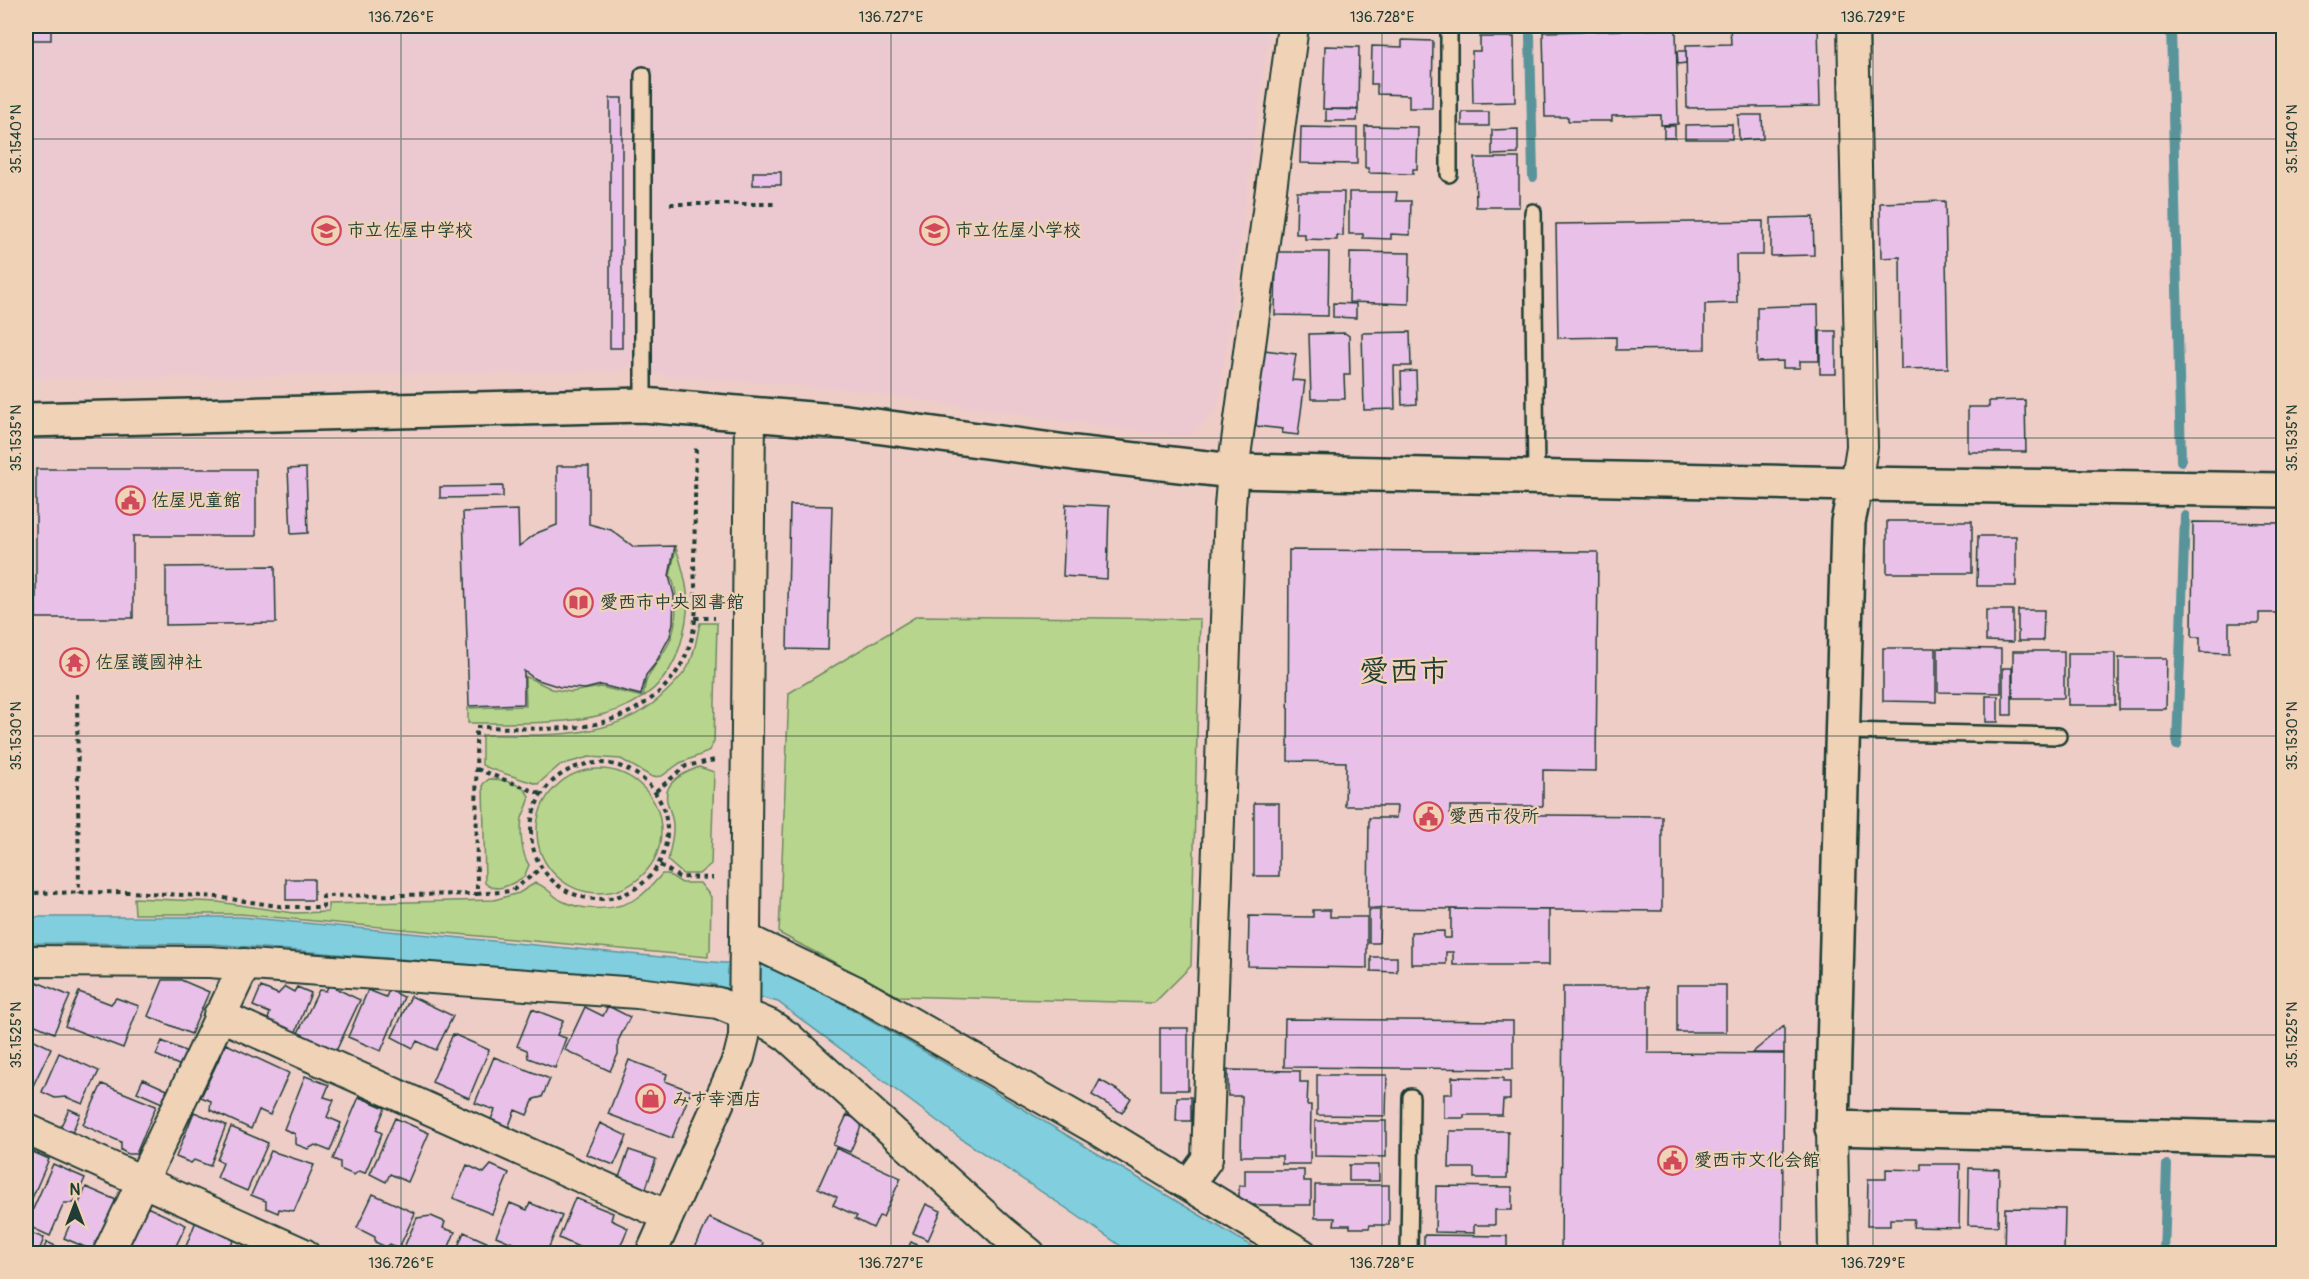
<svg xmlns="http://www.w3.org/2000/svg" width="2309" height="1279" font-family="Pangolin,'Klee One',sans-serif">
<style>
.built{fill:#ecc9d0}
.green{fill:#b8d58d;stroke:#6c8960;stroke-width:1.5}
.water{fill:#81cedf;stroke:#5a949b;stroke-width:1.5}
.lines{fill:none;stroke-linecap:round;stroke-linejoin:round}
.stream{stroke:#5a949b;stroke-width:10}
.building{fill:#e9c0e8;stroke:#1f3d34;stroke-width:1.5}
.lane-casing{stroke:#1f3d34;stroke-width:20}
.street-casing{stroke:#1f3d34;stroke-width:34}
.secondary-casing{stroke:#1f3d34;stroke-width:38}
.path{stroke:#1f3d34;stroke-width:4;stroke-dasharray:4.5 4.5;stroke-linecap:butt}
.lane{stroke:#f0d2b7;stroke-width:15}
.street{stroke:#f0d2b7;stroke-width:30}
.secondary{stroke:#f0d2b7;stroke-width:33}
.ticks{fill:none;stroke:#1f3d34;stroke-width:1.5;stroke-opacity:0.45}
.labels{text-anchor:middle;stroke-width:4.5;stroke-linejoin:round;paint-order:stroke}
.poi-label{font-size:18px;font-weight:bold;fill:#1f3d34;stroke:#f0d2b7;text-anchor:start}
.town-label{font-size:30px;font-weight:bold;fill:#1f3d34;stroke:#f0d2b7}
.neatline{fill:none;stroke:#1f3d34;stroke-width:2}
.ticks-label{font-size:15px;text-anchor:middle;fill:#1f3d34}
</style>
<rect width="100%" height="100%" fill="#eecdc6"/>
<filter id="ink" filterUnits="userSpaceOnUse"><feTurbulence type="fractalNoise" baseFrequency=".0167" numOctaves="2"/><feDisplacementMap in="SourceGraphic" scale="12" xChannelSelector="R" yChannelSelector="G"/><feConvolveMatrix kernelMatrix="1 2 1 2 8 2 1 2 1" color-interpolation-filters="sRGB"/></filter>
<g filter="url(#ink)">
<path class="built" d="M26 26H1270L1218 408 1191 436 1146 433 844 389 663 376 626 366 621 371 39 379 26 366Z"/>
<path class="green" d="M676 548C689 587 692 606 680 646 654 734 540 722 468 723V708L526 706 525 676 552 689 571 692 601 687 643 697C644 690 645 681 649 675 666 646 675 644 676 607 676 596 676 585 670 576Z
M917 616 1200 619 1191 966 1154 1003 898 996 779 933 789 693Z
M700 623H717L714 742 708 752 680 763 662 776 652 777 621 759 589 757 560 765 538 784C533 783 486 768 482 765V735C545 735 619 741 667 691 675 683 685 674 690 663 695 651 697 636 700 623Z
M699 767 714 772 711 864 699 874H683L668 861C670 848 674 837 673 824 672 815 669 809 667 801 663 781 685 773 699 767Z
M537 831a62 62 0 1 1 124 0a62 62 0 1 1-124 0Z
M489 779C500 779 530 784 529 800 528 805 524 812 522 818 520 832 521 853 529 865L524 877C512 884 496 894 485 883L483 784Z
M662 874H668L682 883H700L711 897 710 951 708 952V957L240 914H135L134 898 218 902 294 913 328 912V904L494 900 519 893 535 883C546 885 552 896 562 901 584 912 618 911 639 897 647 892 655 882 662 874Z"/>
<path class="water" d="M26 917H241L724 963H753L786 971 1015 1104 1263 1253H1131L1066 1208 960 1138 778 1002 711 984 212 944 26 943Z"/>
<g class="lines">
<path class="stream" d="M2171 26 2181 461
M1530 35 1533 177
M2177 745 2185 516
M2164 1254 2167 1165"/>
</g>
<path class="building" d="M26 26H51V40H26Z
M1818 26 1820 106 1687 108 1686 45 1731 44 1730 27Z
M1676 29 1678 124 1661 125V115L1612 116V121H1568V117H1545L1543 32Z
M1480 37H1514L1515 102 1473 103 1472 51H1480Z
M1402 40 1433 41 1432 108H1409V95L1377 94V84H1371L1372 46 1402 47Z
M1325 46 1359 47 1358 109H1323Z
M1677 51H1686V63L1678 64Z
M610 98H622V348H610Z
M1326 109 1358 110 1357 121H1326Z
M1462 112H1489V126H1462Z
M1738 115H1762L1763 139 1739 140Z
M1732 124V139H1685V125Z
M1365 126 1418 127 1417 169H1413V174L1369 173V168H1365Z
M1664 126H1675V138H1664Z
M1301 127 1357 128V164L1300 163Z
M1518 129V154L1492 155V130Z
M1475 158H1519V207H1476Z
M753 172H781V185H753Z
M1297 192H1344L1343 236 1337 235V240L1305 239V234H1296Z
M1349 192H1397L1396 201H1411L1410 235 1391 234V239L1363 238V234H1349Z
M1945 201 1948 368 1901 369 1900 257 1881 258 1880 203Z
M1813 217 1814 255 1771 256V218Z
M1763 221V255H1736L1737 303 1705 304V349L1616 350V337L1558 338 1556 224Z
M1276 252H1329L1328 316 1275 315Z
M1350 252 1410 253 1409 304 1349 302Z
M1333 303 1356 304V318L1333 317Z
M1818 305 1819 361H1800V368H1783V361L1757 362V307Z
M1820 331H1836V374H1820Z
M1410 332 1411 366H1394L1395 409 1364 410 1362 333Z
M1345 333 1349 336 1350 375H1344L1345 399H1311L1309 334Z
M1264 350 1296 354 1292 380 1305 381 1298 435 1282 433 1283 429 1256 426Z
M1416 371 1417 404 1402 405 1401 372Z
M2025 400 2026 452H1968V407H1989V401Z
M557 466H589V524L611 530 634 547 675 546 669 576 674 595 673 623 670 636 655 664 646 675 641 695 601 685 585 689 560 687 535 679 524 671V704L469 706 463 512 518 510 519 546 537 533 557 525Z
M306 468 308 533 291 534 288 469Z
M36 469H256V536H133V618H36Z
M503 486V497L440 498V487Z
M1066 504 1109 506 1107 579 1063 576Z
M790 505 832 506 828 650 787 649Z
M1887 521H1972V573H1887Z
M2193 522 2284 523V613H2259V623H2229V653L2200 652V637H2192Z
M1978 536H2016V586H1977Z
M1289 550 1598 552 1596 771 1543 770V806H1450V814L1662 816V911L1368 908 1369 818H1396L1397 806H1345L1346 762 1288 761Z
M275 566 276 623 166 625V567Z
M1986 610H2013V642L1986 641Z
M2018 610H2044L2043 641H2018Z
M1883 648H1936V702L1883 701Z
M1938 648 2001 649V693L1938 692Z
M2013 651H2064V698H2013Z
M66 653H82V672H66Z
M2068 653H2115V705H2068Z
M2119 658H2167L2166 709H2119Z
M2003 668H2012V715H2003Z
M1986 696H1998V722H1986Z
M1254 803H1279V876H1254Z
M286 879H314V900H286Z
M1451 909 1549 910V965H1453V952H1446V964H1411V932L1444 931V938H1451Z
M1313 910H1330V917H1367V968L1248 966 1249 916 1313 917Z
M1369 910H1380L1379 943H1369Z
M1371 957H1397V972L1371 971Z
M32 980 70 996 54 1033 26 1021V995Z
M163 980H181L209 992 191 1034 148 1016Z
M329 985 360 1000 336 1051 298 1033 319 990 326 991Z
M1677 985H1726V1032H1677Z
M261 987 278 994 285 987 294 992 297 987 311 993 295 1034 267 1022 270 1013 253 1006Z
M1563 987H1648V1053L1784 1054 1782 1254H1561Z
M368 990 386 997 389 990 404 997 381 1051 348 1037Z
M79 992 111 1004 116 998 139 1006 123 1048 65 1026Z
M411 996 453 1016 436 1050 417 1041 413 1048 392 1037Z
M608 1006 630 1017 618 1041V1054L610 1071 565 1050 585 1007 603 1016Z
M532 1009 563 1021 557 1035 566 1038 555 1068 528 1058 527 1050 517 1046Z
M1285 1019 1513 1021V1069L1284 1067Z
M1784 1026V1053H1752Z
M1160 1028H1188V1090H1160Z
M453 1034 489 1050 469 1098 432 1082Z
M26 1036 51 1048 31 1090 26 1087Z
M162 1041 187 1052 181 1066 156 1055Z
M226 1044 289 1073 270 1115 259 1110 251 1129 210 1110 211 1101 201 1097Z
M59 1053 99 1071 83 1104 66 1097 55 1098 42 1092Z
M494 1057 550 1079 542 1097 534 1099 527 1115 515 1110 507 1131 489 1124 495 1110 475 1103Z
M629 1060 667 1074 665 1081 691 1091 672 1138 608 1114Z
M1228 1070 1300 1071V1082H1308L1307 1105H1311L1310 1164H1282V1156H1241L1242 1096H1228Z
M1317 1075H1387L1386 1116 1317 1115Z
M305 1076 329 1085 324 1097 334 1100 327 1117 341 1123 330 1151 315 1145 308 1149 295 1144V1134L284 1129Z
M1452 1077 1503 1078V1082H1510V1100H1503L1502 1115H1464V1118H1444V1094H1452Z
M143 1079 167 1090 162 1103 137 1092Z
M1100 1080 1131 1098 1122 1113 1092 1095Z
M102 1084 156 1106 136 1154H128L121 1150V1142L83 1125Z
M359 1097 385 1108 376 1130 382 1133 365 1173 359 1171 354 1175 340 1169V1162L333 1159Z
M1177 1097H1191V1121H1176Z
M69 1109 80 1114 71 1135 59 1130Z
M194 1112 226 1125 210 1166 194 1160 191 1163 176 1157Z
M847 1115 863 1122 850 1152 833 1145Z
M395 1118 429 1133 408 1182 390 1174 386 1182 370 1174Z
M1315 1121H1386V1157L1315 1156Z
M600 1123 627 1136 614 1165 586 1154Z
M231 1127 268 1143 247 1191 217 1178 223 1163 217 1160Z
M1450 1131H1508L1507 1178H1474V1168H1449Z
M836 1148 901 1178 883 1217 879 1216 873 1228 855 1219 857 1216 833 1205 837 1197 818 1188Z
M26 1149 49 1159 30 1203 26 1201Z
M629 1150 656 1159 645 1191 618 1180Z
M271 1151 314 1165 294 1211 279 1209 278 1213 266 1208V1201L251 1195Z
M53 1164 85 1178 74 1203H64L50 1236 26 1225Z
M1921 1164H1960L1959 1228 1913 1227 1914 1219H1890V1226H1867L1868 1179H1886V1169L1921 1170Z
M467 1165 484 1173 491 1165 509 1173 492 1214 453 1198Z
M1349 1165H1379V1181H1349Z
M1969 1168 1999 1169 1998 1226 1968 1225Z
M1245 1170H1304V1181H1311V1205H1247V1200H1239V1186H1245Z
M1315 1185H1389V1225H1370L1369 1228H1350V1225H1334L1335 1218H1315Z
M1436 1186 1512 1187V1210H1495V1225H1474V1233L1435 1232Z
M86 1187 116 1200 94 1251 64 1238Z
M373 1194 415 1213 399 1248 390 1244 386 1247 375 1242V1237L357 1228Z
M575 1198 613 1213 611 1220 628 1228 617 1254H594L559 1238Z
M510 1203 527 1210 530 1203 562 1216 546 1254H538L496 1236Z
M926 1204 941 1211 928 1240 913 1233Z
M147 1207 186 1225 172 1254H137L128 1249Z
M2005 1208 2065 1209 2064 1254H2004Z
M431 1216 445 1222 443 1228 455 1232 446 1254H401L417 1218Z
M709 1218 763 1243 758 1254H692Z
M196 1221 235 1236 231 1246 247 1254H183Z
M26 1231 44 1238 38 1254H26Z
M464 1232 493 1245 490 1254H455Z
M1424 1235 1507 1236V1254H1424Z
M47 1242 72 1254H41Z
M911 1242 931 1252 930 1254H905Z"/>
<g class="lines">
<defs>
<path id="lane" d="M1449 26V174
M643 75V405
M1533 212 1536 477
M1843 731 2058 736
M1409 1254 1411 1097"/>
<path id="street" d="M1853 26 1862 447 1856 484
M746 939 855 991 1100 1131 1302 1254
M26 961 209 962 637 993 718 1003 770 1025 787 1036 1003 1232 1030 1254
M219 1015 668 1216
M1832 1128 1834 1254
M26 1129 304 1254
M1189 1184 1207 1159 1230 506 1233 471 1293 26
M108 1254 245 964
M651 1254 739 1057 744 1037 750 414"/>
<path id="secondary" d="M26 420 643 405 846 422 1074 453 1233 471 1856 484 2284 490
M1856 484 1848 522 1832 1128 2284 1139"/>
</defs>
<use href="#lane" class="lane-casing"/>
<use href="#street" class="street-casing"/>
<use href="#secondary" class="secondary-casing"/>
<path class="path" d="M670 204H777
M695 618H715
M77 694 79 893
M531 831a68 68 0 1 1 136 0a68 68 0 1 1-136 0Z
M477 769 541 794
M656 791 686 766 715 760
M660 865 679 877 713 878
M26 893 130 892 217 897 285 907H323V896L477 894 476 727C511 727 557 732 591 725 646 714 690 677 695 619 697 600 694 579 694 560 695 521 695 483 696 445
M477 894 512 891 540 869"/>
<use href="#lane" class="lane"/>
<use href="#street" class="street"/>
<use href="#secondary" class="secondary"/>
</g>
</g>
<path class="ticks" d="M401 26V1254M891 26V1254M1382 26V1254M1873 26V1254M26 139H2284M26 438H2284M26 736H2284M26 1035H2284"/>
<defs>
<symbol id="school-ring" viewBox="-11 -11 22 22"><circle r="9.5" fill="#f0d2b7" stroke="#d1495b" stroke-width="1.5"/><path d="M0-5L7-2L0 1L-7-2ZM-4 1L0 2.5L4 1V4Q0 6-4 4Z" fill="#d1495b"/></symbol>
<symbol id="civic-ring" viewBox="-11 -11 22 22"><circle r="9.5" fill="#f0d2b7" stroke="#d1495b" stroke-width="1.5"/><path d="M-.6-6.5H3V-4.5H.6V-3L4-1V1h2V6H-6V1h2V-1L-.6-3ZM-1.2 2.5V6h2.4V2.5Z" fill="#d1495b"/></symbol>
<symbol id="library-ring" viewBox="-11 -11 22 22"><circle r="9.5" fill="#f0d2b7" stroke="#d1495b" stroke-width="1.5"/><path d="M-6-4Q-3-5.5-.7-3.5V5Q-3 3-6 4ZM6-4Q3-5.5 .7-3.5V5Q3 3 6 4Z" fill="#d1495b"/></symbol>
<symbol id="temple-ring" viewBox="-11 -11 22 22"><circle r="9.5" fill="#f0d2b7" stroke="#d1495b" stroke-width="1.5"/><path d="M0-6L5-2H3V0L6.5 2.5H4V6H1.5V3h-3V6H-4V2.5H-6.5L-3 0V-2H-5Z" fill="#d1495b"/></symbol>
<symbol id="shop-ring" viewBox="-11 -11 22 22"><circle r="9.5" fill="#f0d2b7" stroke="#d1495b" stroke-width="1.5"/><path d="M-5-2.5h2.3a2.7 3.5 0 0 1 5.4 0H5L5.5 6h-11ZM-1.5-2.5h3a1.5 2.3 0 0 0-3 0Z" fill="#d1495b"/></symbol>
</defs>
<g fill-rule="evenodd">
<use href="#school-ring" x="310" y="214" width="33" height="33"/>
<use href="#school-ring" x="918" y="214" width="33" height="33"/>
<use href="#civic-ring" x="114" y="484" width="33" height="33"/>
<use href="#library-ring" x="562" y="586" width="33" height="33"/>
<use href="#temple-ring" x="58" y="646" width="33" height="33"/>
<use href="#civic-ring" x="1412" y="800" width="33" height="33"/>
<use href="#shop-ring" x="634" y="1082" width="33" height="33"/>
<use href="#civic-ring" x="1656" y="1144" width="33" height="33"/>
</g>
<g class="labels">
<g class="poi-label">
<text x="347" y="236">市立佐屋中学校</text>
<text x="955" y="236">市立佐屋小学校</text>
<text x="151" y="506">佐屋児童館</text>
<text x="600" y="608">愛西市中央図書館</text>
<text x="95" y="668">佐屋護國神社</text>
<text x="1449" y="822">愛西市役所</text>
<text x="672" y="1105">みす幸酒店</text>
<text x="1694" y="1166">愛西市文化会館</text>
</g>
<g class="town-label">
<text x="1404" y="681">愛西市</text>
</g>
</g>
<rect width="2309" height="1279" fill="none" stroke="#f0d2b7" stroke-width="66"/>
<g transform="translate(75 1204)" stroke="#f0d2b7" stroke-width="4.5" paint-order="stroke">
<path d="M0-4.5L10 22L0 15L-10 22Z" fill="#1f3d34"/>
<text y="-9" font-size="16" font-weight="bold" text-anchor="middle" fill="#1f3d34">N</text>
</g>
<rect x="33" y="33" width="2243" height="1213" class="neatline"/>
<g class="ticks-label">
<text x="401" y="22">136.726°E</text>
<text x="891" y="22">136.727°E</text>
<text x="1382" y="22">136.728°E</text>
<text x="1873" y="22">136.729°E</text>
<text transform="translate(16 139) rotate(-90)" y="5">35.1540°N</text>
<text transform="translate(2292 139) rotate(-90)" y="5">35.1540°N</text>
<text transform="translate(16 438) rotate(-90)" y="5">35.1535°N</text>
<text transform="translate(2292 438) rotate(-90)" y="5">35.1535°N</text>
<text transform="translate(16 736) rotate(-90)" y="5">35.1530°N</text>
<text transform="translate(2292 736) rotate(-90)" y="5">35.1530°N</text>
<text transform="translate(16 1035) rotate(-90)" y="5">35.1525°N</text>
<text transform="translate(2292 1035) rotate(-90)" y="5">35.1525°N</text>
<text x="401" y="1268">136.726°E</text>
<text x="891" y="1268">136.727°E</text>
<text x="1382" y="1268">136.728°E</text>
<text x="1873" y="1268">136.729°E</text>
</g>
</svg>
